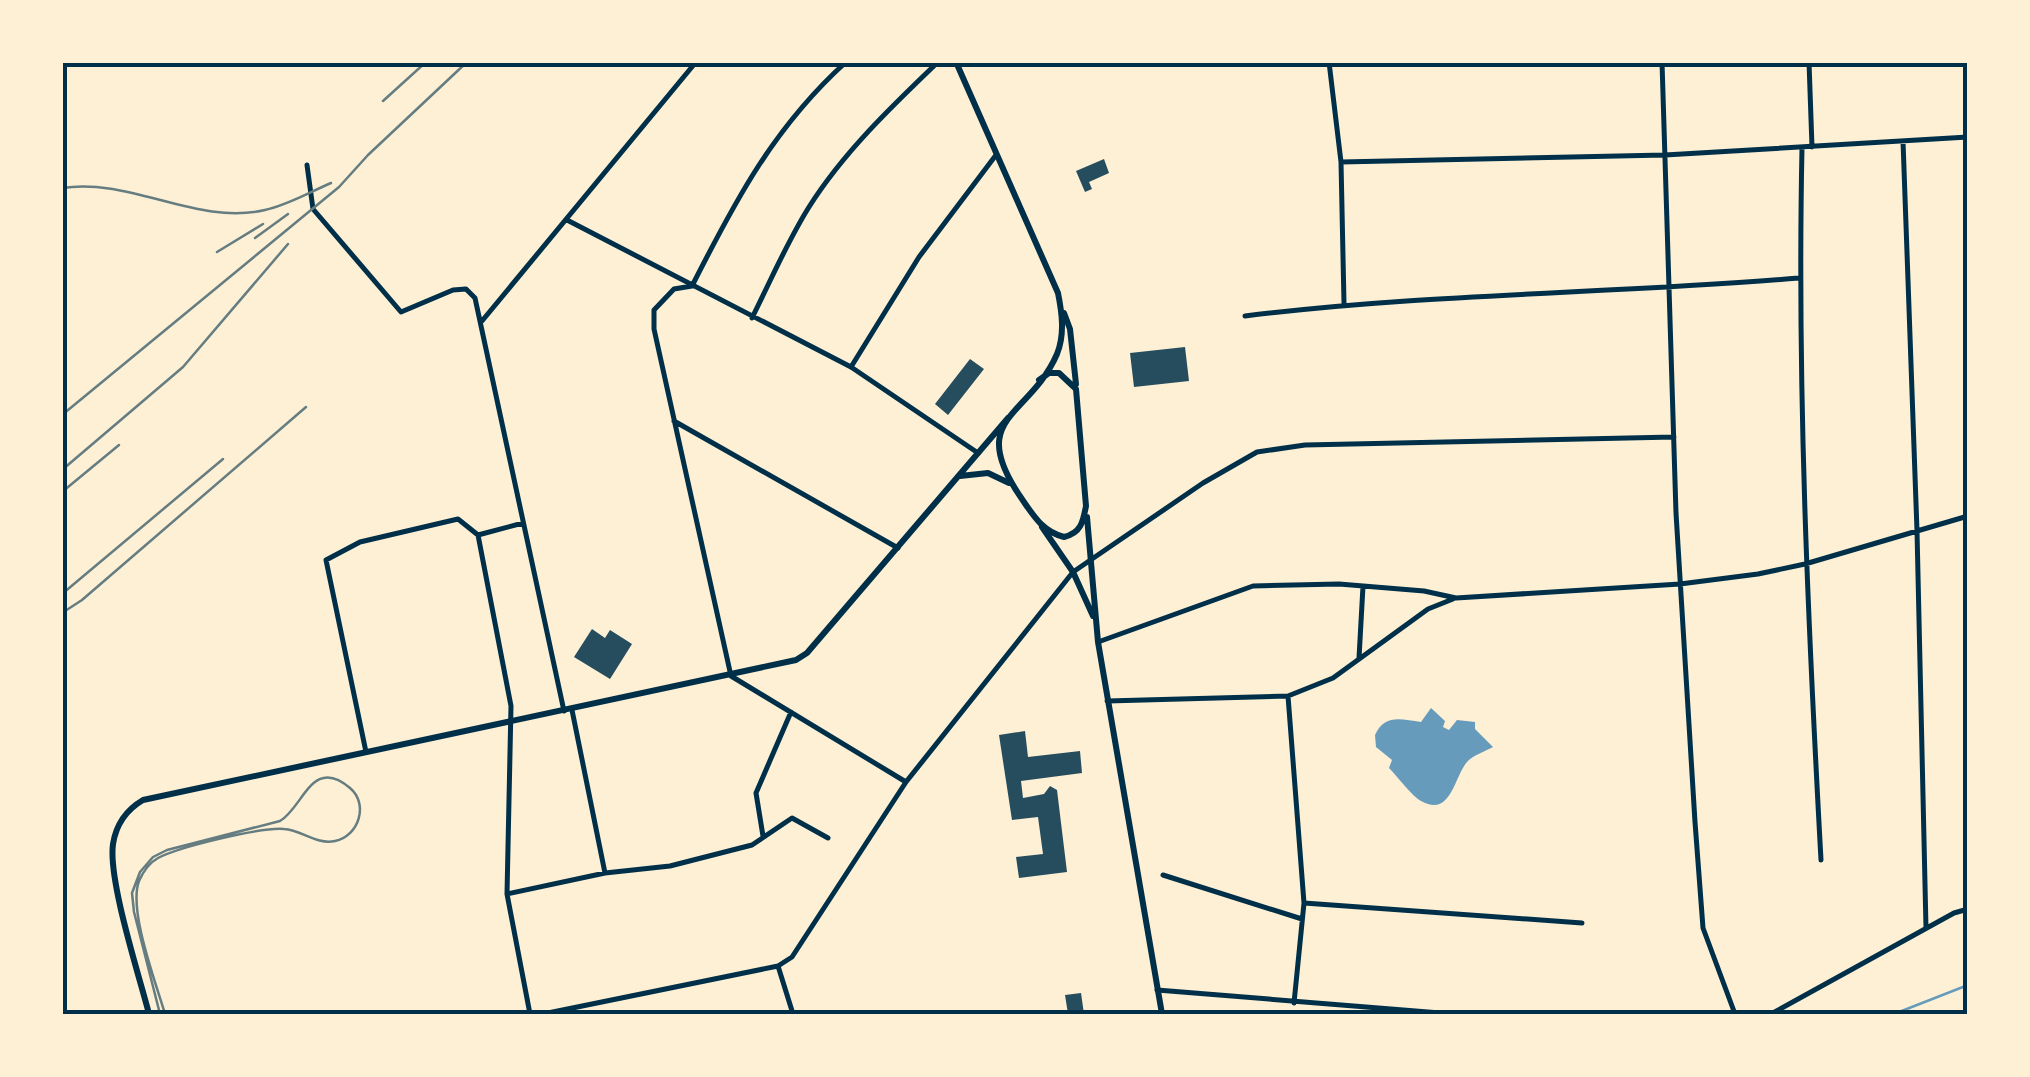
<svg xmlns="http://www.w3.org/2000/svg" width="2030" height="1077" font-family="'Times New Roman',serif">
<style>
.water{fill:#669bbc}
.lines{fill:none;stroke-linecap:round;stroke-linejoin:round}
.stream{stroke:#669bbc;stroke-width:2.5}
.building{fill:#264d5e}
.minor{stroke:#003049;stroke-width:5}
.secondary{stroke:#003049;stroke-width:6}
.tram{stroke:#657d81;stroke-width:2.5}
.rail{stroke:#657d81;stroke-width:2.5}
.neatline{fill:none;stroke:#003049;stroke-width:4}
</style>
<rect width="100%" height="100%" fill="#fdf0d5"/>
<path class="water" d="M1431 708 1445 721 1443 727 1449 730 1457 720 1475 722V729L1493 747C1486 751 1473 755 1467 762 1454 777 1451 818 1421 801 1413 797 1396 775 1389 768L1392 760 1376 747 1375 735C1385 713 1402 720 1421 722Z"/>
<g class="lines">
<path class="stream" d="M1894 1014 1968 985"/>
</g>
<path class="building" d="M1104 159 1109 173 1089 182 1092 189 1085 192 1076 171Z
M1185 347 1189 381 1134 387 1130 353Z
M970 359 984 369 948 415 935 404Z
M592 629 605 638 610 630 632 644 610 679 574 657Z
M1025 731 1028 757 1080 751 1082 773 1021 781 1023 798 1044 794 1050 786 1057 790 1067 872 1019 878 1016 857 1043 854 1038 817 1012 820 999 735Z
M1081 993 1084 1014H1068L1065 995Z"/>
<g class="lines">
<path class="minor" d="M846 62C774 127 735 201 692 286L674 289 654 310V329L731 676 906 782
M1329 62 1341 162 1344 303
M1662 62 1676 513 1695 822 1703 928 1735 1014
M1809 62 1812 147
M1903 141 1917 531 1926 928
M1802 148C1797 386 1808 623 1821 860
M1341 162 1665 155 1968 137
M307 165 313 209 401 312 453 290 466 289 475 298 564 711
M567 220 851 367 978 453
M1245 316C1428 293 1615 294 1799 278
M752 318C770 282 787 242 809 207 843 153 891 107 938 62
M482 321 696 62
M851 367 919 257 996 155
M674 421 898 548
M478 535 511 706 507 894 530 1014
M1098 642 1253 586 1339 584 1424 591 1456 598 1680 584 1758 574 1805 564 1968 516
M1359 658 1363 586
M1288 696 1304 903 1294 1003
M1107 701 1288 696 1333 678 1428 609 1453 599
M572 710 605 873
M366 752 326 560 360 542 458 519 478 535 523 523
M763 836 756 793 791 712
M1163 875 1302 919
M507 894 605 873 670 866 752 845 792 818 828 838
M1304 903 1582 923
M778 966 793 1014
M1157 990 1453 1014
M543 1014 778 966 792 957 906 782 1073 572 1203 483 1257 452 1305 445 1674 437
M1771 1014 1954 913 1968 909"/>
<path class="secondary" d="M956 62 1058 293C1062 313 1065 334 1057 354 1029 419 963 416 1024 502 1035 518 1044 532 1064 537 1081 533 1083 522 1086 506L1076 389 1059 373H1049L1039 380
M1064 313 1070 329 1076 384
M960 476 988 473 1009 483
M1087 517 1098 642 1162 1014
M1042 527 1073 572 1093 616
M149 1014C139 975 108 880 113 844 116 825 126 810 143 800L796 660 807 653 1008 418"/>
<path class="tram" d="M160 1014 134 912 132 893 140 872 153 857 167 850 280 821C303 808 312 755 350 788 369 804 359 836 335 841 316 845 302 830 284 829 261 827 179 847 158 858 149 863 143 872 139 881 128 910 156 983 165 1014"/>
<path class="rail" d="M383 101 426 62
M62 188C130 177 197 226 265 210 288 205 310 192 331 183
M255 238 288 214
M217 252 263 224
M62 415 339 187 368 155 467 62
M62 470 183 367 288 244
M62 492 119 445
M62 594 223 459
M62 613 82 600 306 407"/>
</g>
<rect width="2030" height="1077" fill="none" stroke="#fdf0d5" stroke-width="130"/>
<rect x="65" y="65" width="1900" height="947" class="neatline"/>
</svg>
